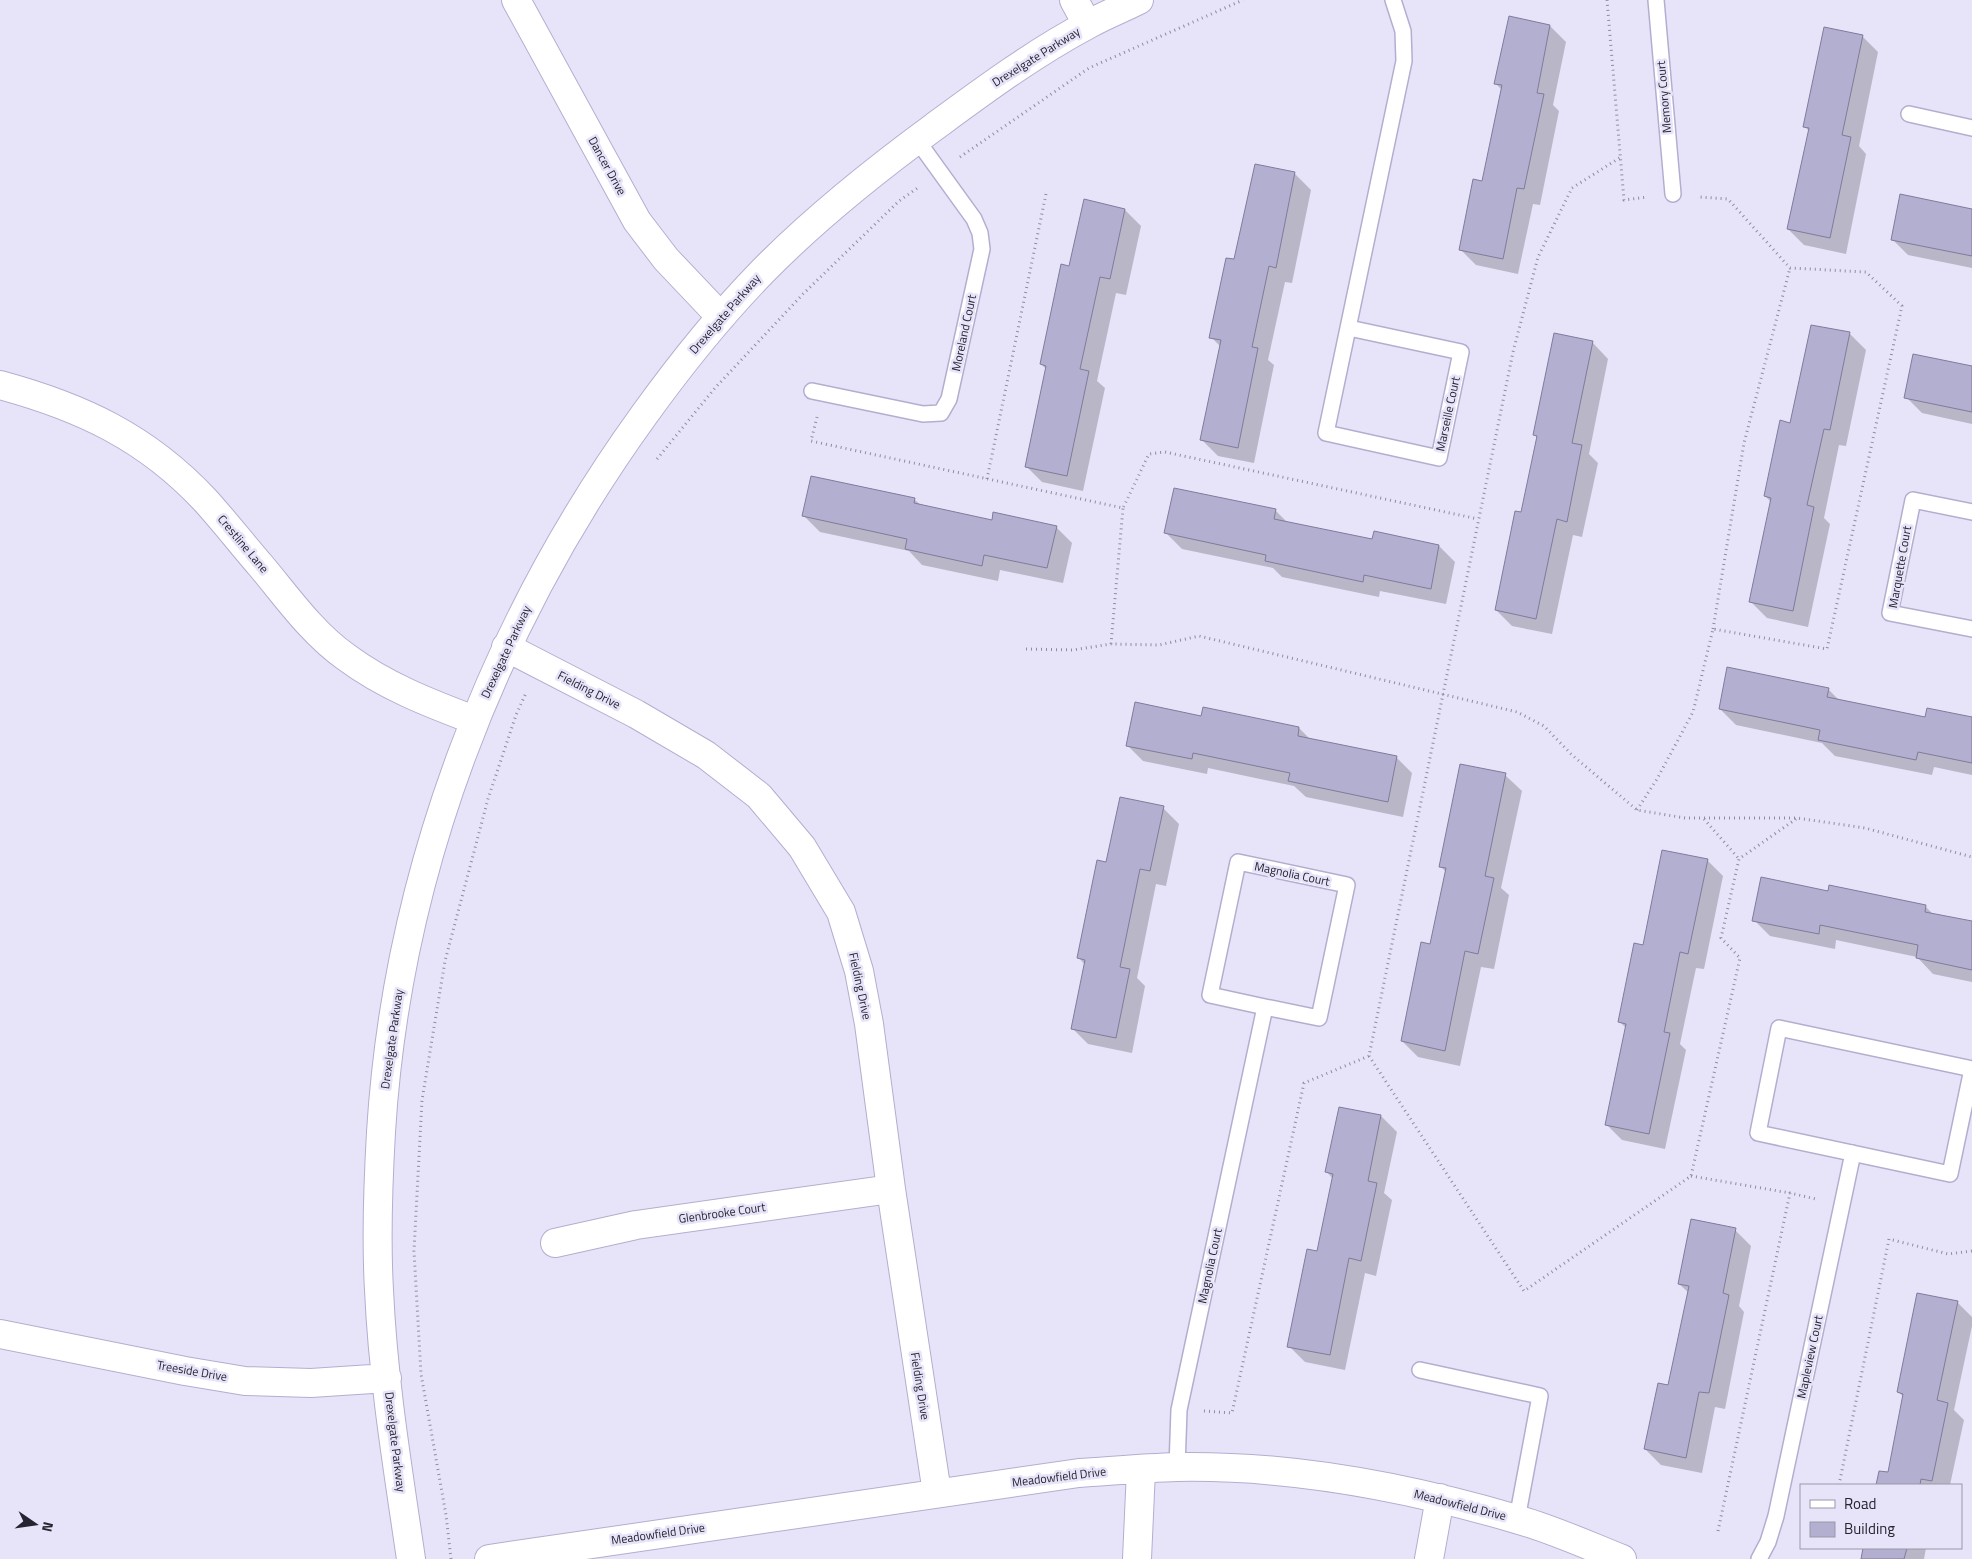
<svg xmlns="http://www.w3.org/2000/svg" width="1972" height="1559" font-family="'Titillium Web',sans-serif">
<style>
.shadow{fill:#0003}
.building{fill:#b3afd1;stroke:#807b9b}
.lines{fill:none;stroke-linecap:round;stroke-linejoin:round}
.lane-casing{stroke:#b3aed0;stroke-width:18}
.street-casing{stroke:#b3aed0;stroke-width:30}
.path{stroke:#8f8c9e;stroke-width:3;stroke-dasharray:1 4;stroke-linecap:butt}
.lane{stroke:#fff;stroke-width:15}
.street{stroke:#fff;stroke-width:28}
.labels{text-anchor:middle;stroke-width:5;stroke-linejoin:round;paint-order:stroke}
.street-label{font-size:12px;fill:#262431;stroke:#e7e4f9}
</style>
<rect width="100%" height="100%" fill="#e7e4f9"/>
<path class="shadow" d="M1550 26 1566 42 1553 105 1559 111 1540 205 1533 204 1518 274 1476 265 1460 249 1483 183 1502 90 1496 84Z
M1862 36 1878 52 1859 146 1866 154 1846 254 1804 245 1788 229 1809 131 1805 127Z
M1255 165 1295 174 1311 190 1292 283 1285 282 1268 360 1274 365 1254 463 1218 456 1202 440 1221 347 1211 337 1235 261Z
M1125 210 1141 226 1126 295 1116 293 1097 381 1105 388 1083 491 1042 482 1026 466 1047 370 1041 364 1070 268Z
M1972 210V268L1908 255 1892 239Z
M1850 334 1866 350 1846 446 1839 445 1824 518 1830 524 1808 627 1767 618 1751 602 1771 502 1765 496Z
M1592 342 1608 359 1589 454 1598 463 1582 537 1573 535 1552 634 1512 626 1496 610 1522 514 1538 438 1535 435Z
M1972 367V424L1922 413 1906 397Z
M812 478 915 500 922 506 993 522 1056 527 1072 543 1063 583 1000 570 998 581 922 565 909 551 820 532 804 516Z
M1275 510 1288 523 1373 540 1374 532 1439 546 1455 562 1446 604 1380 591 1379 597 1282 577 1273 568 1182 549 1166 533Z
M1828 689 1839 700 1926 718 1972 719V775L1934 767 1932 775 1835 756 1822 743 1736 725 1720 709Z
M1204 708 1299 728 1310 739 1396 757 1412 773 1403 817 1306 797 1294 786 1208 768 1207 774 1143 761 1127 745 1202 717Z
M1505 775 1522 791 1501 888 1509 895 1494 969 1481 967 1460 1066 1418 1057 1402 1041 1431 946 1446 872 1440 866Z
M1163 808 1179 824 1166 886 1156 884 1137 978 1145 986 1132 1053 1088 1044 1072 1028 1085 965 1079 958 1107 864Z
M1707 860 1723 876 1704 969 1696 968 1680 1044 1686 1050 1665 1149 1622 1140 1606 1124 1626 1028 1619 1021 1644 946Z
M1925 906 1934 915 1972 923V982L1933 974 1917 957 1836 940 1835 949 1770 936 1754 920Z
M1381 1116 1397 1132 1384 1193 1392 1200 1376 1276 1365 1273 1345 1370 1305 1362 1289 1346 1318 1253 1333 1179 1327 1172Z
M1735 1230 1751 1246 1739 1306 1744 1312 1725 1409 1715 1407 1702 1473 1661 1465 1645 1449 1669 1386 1689 1293 1679 1284Z
M1958 1303 1972 1317V1326L1954 1410 1964 1420 1950 1485H1878L1880 1472 1889 1474 1904 1397 1898 1392Z
M1865 1548H1926L1924 1559H1862Z"/>
<path class="building" d="M1509 16 1550 25 1537 93 1544 94 1524 189 1517 188 1503 259 1459 250 1473 179 1482 181 1502 85 1494 84Z
M1824 27 1863 35 1842 135 1851 137 1830 238 1787 229 1809 128 1803 127Z
M1255 164 1295 172 1276 268 1269 266 1252 347 1258 348 1238 448 1200 440 1221 340 1209 338 1226 258 1234 259Z
M1900 194 1972 209V256L1891 240Z
M1084 199 1125 209 1110 279 1100 277 1080 369 1089 371 1067 476 1025 467 1046 366 1040 364 1061 264 1069 266Z
M1811 325 1850 332 1830 430 1824 429 1807 505 1814 507 1793 611 1749 602 1771 498 1764 496 1780 420 1790 423Z
M1554 333 1593 341 1572 443 1582 445 1567 522 1557 519 1536 619 1495 610 1515 511 1521 512 1537 436 1533 435Z
M1913 354 1972 366V412L1904 398Z
M811 476 915 498 914 503 992 520 993 512 1057 526 1047 568 984 555 982 566 905 549 907 539 802 516Z
M1174 488 1276 509 1274 519 1372 539 1374 531 1439 545 1431 589 1364 575 1363 582 1265 561 1266 555 1164 533Z
M1727 667 1829 688 1827 697 1925 717 1927 708 1972 717V763L1918 752 1916 760 1818 740 1820 730 1719 709Z
M1135 702 1201 716 1203 707 1299 727 1298 736 1397 756 1388 802 1288 781 1290 773 1193 753 1192 759 1126 746Z
M1460 764 1506 773 1485 876 1494 878 1478 954 1465 951 1445 1051 1401 1041 1421 942 1430 944 1446 868 1439 867Z
M1120 797 1164 806 1150 871 1140 869 1120 967 1130 969 1116 1038 1071 1029 1085 960 1077 958 1097 860 1106 862Z
M1662 850 1708 859 1688 954 1680 952 1664 1032 1670 1033 1649 1134 1605 1125 1626 1024 1618 1022 1634 943 1643 945Z
M1761 877 1828 891 1829 885 1926 905 1925 912 1972 921V970L1916 958 1918 945 1820 925 1819 934 1752 921Z
M1339 1107 1381 1115 1368 1181 1377 1183 1361 1261 1349 1258 1330 1355 1287 1347 1307 1249 1317 1251 1333 1174 1325 1172Z
M1691 1219 1736 1228 1723 1293 1729 1295 1709 1393 1699 1392 1686 1458 1644 1449 1658 1383 1668 1385 1689 1286 1678 1284Z
M1917 1293 1958 1301 1937 1400 1948 1403 1932 1481 1921 1479 1920 1485H1876L1879 1471 1888 1472 1903 1394 1897 1392Z
M1863 1548H1907L1904 1559H1861Z"/>
<g class="lines">
<defs>
<path id="lane" d="M1656 0 1673 194
M1909 114 1972 128
M1349 328 1461 352 1439 458 1326 433 1404 61 1403 31 1393 0
M812 391 923 414 941 413 949 399 982 249 980 233 974 219 917 140
M1972 512 1913 500 1890 613 1972 629
M1972 1069 1779 1028 1758 1133 1950 1174 1972 1069
M1420 1370 1540 1396 1517 1519
M1177 1467 1179 1410 1265 1007 1319 1018 1347 885 1238 862 1210 995 1265 1007
M1759 1559 1768 1542 1776 1516 1853 1153"/>
<path id="street" d="M516 0 637 221 666 259 721 317
M1074 0 1087 24
M0 385C81 407 146 437 205 500 224 521 242 544 261 566 287 597 312 633 346 657 385 686 429 703 474 720
M506 647 636 714 706 755 759 796 802 847 841 912 859 971 869 1024 891 1189 937 1493
M555 1243 636 1225 891 1189
M0 1334 185 1371 245 1381 311 1383 387 1378
M411 1559C398 1470 383 1380 379 1290 376 1238 378 1184 381 1132 397 873 493 624 644 415 680 365 719 316 763 271 815 218 874 171 934 127 983 91 1034 53 1089 24 1105 15 1123 8 1139 0
M489 1559 1079 1473C1111 1471 1144 1468 1177 1467 1291 1465 1407 1487 1516 1519 1552 1529 1587 1545 1622 1559
M1137 1559 1141 1470
M1429 1559 1440 1498"/>
</defs>
<use href="#lane" class="lane-casing"/>
<use href="#street" class="street-casing"/>
<path class="path" d="M1607 0 1624 200 1648 197
M960 157 1089 68 1243 0
M817 417 811 441 1123 508 1149 454 1165 452 1478 519
M657 459 715 388 803 294 899 201 919 187
M987 479 1046 194
M1713 629 1744 443 1790 268
M1111 644 1123 508
M1026 649 1073 650 1111 644 1159 645 1199 636 1517 712 1544 726 1572 755 1637 810 1685 818H1797L1865 828 1972 857
M1637 810 1657 779 1693 712 1713 629 1827 649 1902 306 1866 272 1790 268 1728 199 1699 197
M1704 819 1739 859
M1369 1056 1524 1291 1691 1176 1740 958 1721 938 1739 859 1796 819
M1691 1176 1790 1193
M1204 1411 1232 1413 1304 1083 1369 1056 1513 352 1538 257 1572 188 1621 157
M1839 1485 1889 1239 1948 1254 1972 1251
M1718 1531 1790 1193 1816 1199
M451 1559 446 1515 421 1374 414 1251 422 1100 445 961 488 799 516 715 526 693"/>
<use href="#lane" class="lane"/>
<use href="#street" class="street"/>
</g>
<g class="labels">
<g class="street-label">
<text transform="translate(1036 57) rotate(-32)" y="4">Drexelgate Parkway</text>
<text transform="translate(1664 97) rotate(-95)" y="4">Memory Court</text>
<text transform="translate(607 166) rotate(61)" y="4">Dancer Drive</text>
<text transform="translate(725 314) rotate(-49)" y="4">Drexelgate Parkway</text>
<text transform="translate(964 333) rotate(-78)" y="4">Moreland Court</text>
<text transform="translate(1448 414) rotate(-78)" y="4">Marseille Court</text>
<text transform="translate(243 544) rotate(50)" y="4">Crestline Lane</text>
<text transform="translate(1900 567) rotate(-80)" y="4">Marquette Court</text>
<text transform="translate(506 652) rotate(-65)" y="4">Drexelgate Parkway</text>
<text transform="translate(589 690) rotate(27)" y="4">Fielding Drive</text>
<text transform="translate(1292 874) rotate(12)" y="4">Magnolia Court</text>
<text transform="translate(860 986) rotate(78)" y="4">Fielding Drive</text>
<text transform="translate(392 1039) rotate(-82)" y="4">Drexelgate Parkway</text>
<text transform="translate(722 1213) rotate(-8)" y="4">Glenbrooke Court</text>
<text transform="translate(1210 1266) rotate(-78)" y="4">Magnolia Court</text>
<text transform="translate(1810 1357) rotate(-78)" y="4">Mapleview Court</text>
<text transform="translate(192 1371) rotate(10)" y="4">Treeside Drive</text>
<text transform="translate(920 1386) rotate(81)" y="4">Fielding Drive</text>
<text transform="translate(395 1442) rotate(83)" y="4">Drexelgate Parkway</text>
<text transform="translate(1059 1477) rotate(-7)" y="4">Meadowfield Drive</text>
<text transform="translate(1460 1505) rotate(14)" y="4">Meadowfield Drive</text>
<text transform="translate(658 1534) rotate(-8)" y="4">Meadowfield Drive</text>
</g>
</g>
<rect x="1800" y="1484" width="162" height="65" fill="#e7e4f9" stroke="#9a97a9"/>
<rect x="1810" y="1500" width="25" height="8" fill="#ffffff" stroke="#9a97a9"/>
<text x="1844" y="1509" font-size="15" fill="#262431">Road</text>
<rect x="1810" y="1522" width="25" height="15" fill="#b3afd1" stroke="#9a97a9"/>
<text x="1844" y="1534" font-size="15" fill="#262431">Building</text>
<g transform="translate(35 1524) rotate(103)" stroke="#e7e4f9" stroke-width="4" paint-order="stroke">
<path d="M0-4L9 19L0 12L-9 19Z" fill="#262431"/>
<text y="-8" font-size="14" font-weight="bold" text-anchor="middle" fill="#262431">N</text>
</g>
</svg>
